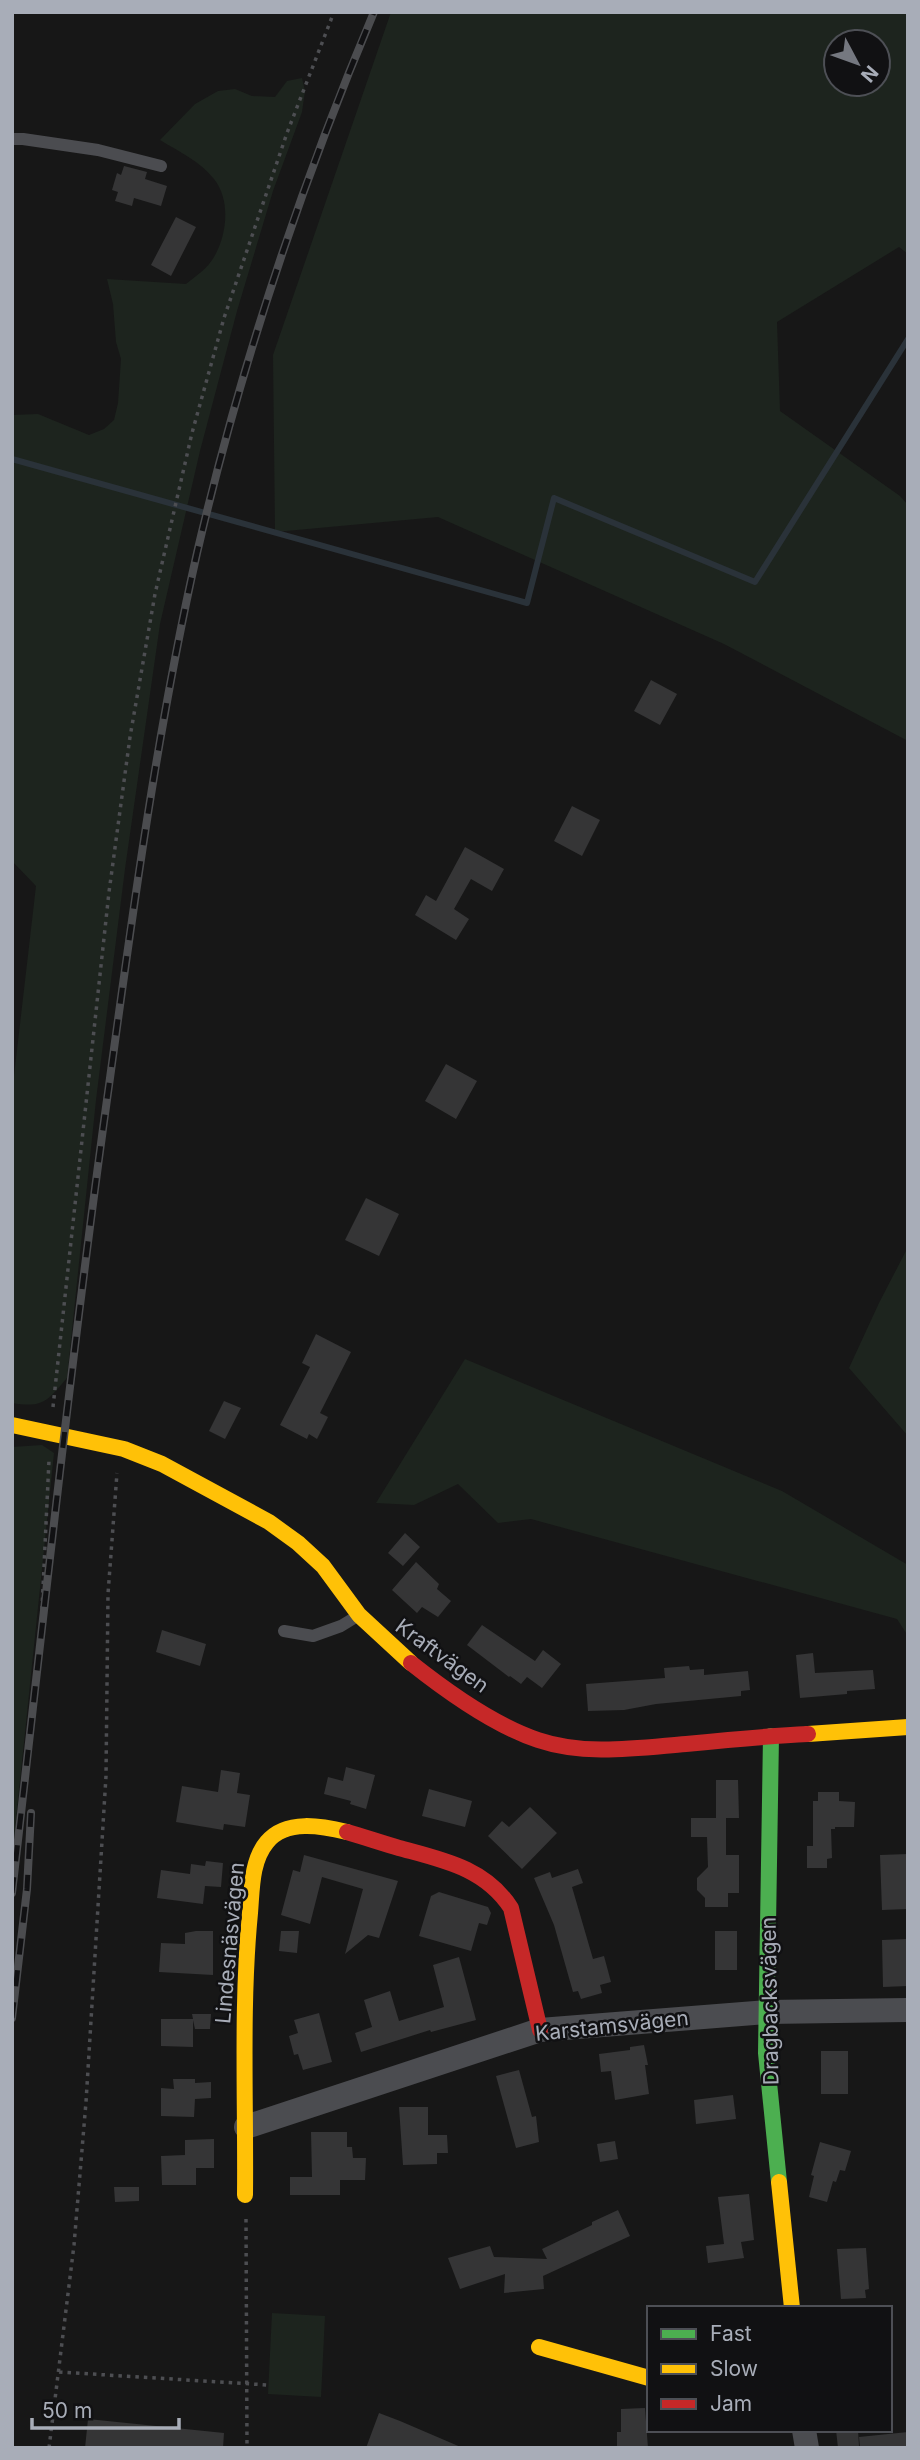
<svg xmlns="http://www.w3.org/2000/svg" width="920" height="2460" font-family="Inter,sans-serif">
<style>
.green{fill:#1d241e;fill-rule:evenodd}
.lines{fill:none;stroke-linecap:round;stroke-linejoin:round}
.stream{stroke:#2a3239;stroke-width:6}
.building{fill:#353536}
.path{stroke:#4d4e52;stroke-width:3.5;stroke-dasharray:3.5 5;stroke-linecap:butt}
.lane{stroke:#4b4c50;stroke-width:12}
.street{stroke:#4b4c50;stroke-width:24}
.fast{stroke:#4caf50;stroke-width:16}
.slow{stroke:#ffc107;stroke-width:16}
.jam{stroke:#c62828;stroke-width:16}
.rail-casing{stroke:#4b4c4f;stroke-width:8}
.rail{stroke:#111113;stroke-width:5;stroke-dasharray:16;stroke-linecap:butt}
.labels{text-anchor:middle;stroke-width:5;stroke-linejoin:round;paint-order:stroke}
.street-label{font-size:21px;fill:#a8adb8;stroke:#111113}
</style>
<rect width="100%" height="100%" fill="#171717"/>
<path class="green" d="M391 12H908V254L899 247 777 322 780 411 900 496 908 505V741L724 644 438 517 275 532 273 355ZM878 42V84H836V42Z
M302 78 305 91 302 112 273 191 237 311 200 451 160 624 125 869 96 1100 67 1378C47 1401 44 1408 12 1403V1093L36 886 12 861V415L38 414 89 435 104 429 114 420 118 403 121 359 116 342 113 304 107 279 186 284C196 276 207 269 214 257 227 235 231 200 214 179 201 162 178 151 160 140L195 104 218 91 235 89 252 96 275 97 287 81Z
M908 1247V1436L849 1368 879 1303Z
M465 1359 782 1491 908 1565V1636L897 1619 531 1519 498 1523 458 1484 414 1505 376 1503Z
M42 1445 54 1453 12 1858V1447Z
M272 2313 325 2316 321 2397 268 2394Z"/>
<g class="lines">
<path class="stream" d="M12 459 527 603 554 498 755 582 908 339"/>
</g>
<path class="building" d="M124 166 147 172 145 179 167 186 161 206 134 198 132 206 115 201 118 192 112 190 117 173 121 175Z
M176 217 196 227 171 276 151 265Z
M651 680 677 694 660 725 634 711Z
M572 806 600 820 582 856 554 841Z
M465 847 504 869 492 891 471 879 454 909 469 919 456 940 415 915 426 895 436 901Z
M446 1064 477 1081 456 1119 425 1101Z
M366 1198 399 1214 379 1256 345 1240Z
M316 1334 351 1352 320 1413 328 1417 317 1439 309 1434 307 1439 280 1425 310 1367 302 1363Z
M224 1401 241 1408 225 1439 209 1431Z
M405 1533 420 1547 403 1566 388 1553Z
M416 1562 439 1584 437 1589 451 1601 438 1617 422 1607 417 1613 392 1590Z
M482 1625 535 1661 543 1650 561 1664 542 1688 527 1677 521 1684 510 1676 509 1677 467 1645Z
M162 1630 206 1644 200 1666 156 1652Z
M813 1653 815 1673 873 1670 875 1689 847 1691V1694L800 1698 796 1655Z
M689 1666 690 1670 704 1669V1675L748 1671 750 1690 741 1691V1696L656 1704 624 1710 588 1711 586 1684 665 1678 664 1668Z
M346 1767 375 1775 366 1809 350 1804 351 1801 324 1794 328 1777 343 1781Z
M221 1770 240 1773 237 1793 250 1795 245 1827 224 1824 223 1830 176 1822 182 1786 218 1792Z
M716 1780H738L739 1818H726V1855H739V1893H728V1907H705V1898L697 1890V1878L708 1867 707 1837H691V1818H716Z
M429 1789 472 1801 465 1827 422 1816Z
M818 1792H839V1801L855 1802 854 1827H835V1829H831L832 1858 827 1859V1868H807V1846H813V1801H818Z
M530 1807 557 1833 522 1869 488 1836 502 1821 509 1827Z
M908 1854V1909L882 1910 880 1855Z
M304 1855 398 1881 379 1938 368 1935 345 1954 363 1889 322 1877 310 1924 281 1915 293 1870 300 1872Z
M206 1861 223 1863 221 1887 205 1886 203 1904 157 1898 161 1870 190 1874 191 1864 205 1866Z
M578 1869 583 1883 572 1887 593 1959 604 1956 611 1982 600 1985 602 1993 581 1999 578 1991 573 1992 554 1925 534 1878 550 1872 552 1878Z
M439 1892 488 1907 491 1913 487 1925 479 1923 471 1951 419 1936 431 1896Z
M196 1931H213V1975L159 1972 161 1943 185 1944V1933Z
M281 1931H299L297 1953 279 1951Z
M715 1931H737V1970H715Z
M908 1939V1986L883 1987 882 1940Z
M459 1957 476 2020 431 2032 430 2030 361 2052 355 2033 372 2027 364 2000 390 1991 399 2021 444 2007 433 1965Z
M319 2013 332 2062 303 2070 298 2054 294 2055 289 2036 298 2033 294 2020Z
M192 2014H211L210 2029H195L193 2020V2047L161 2046V2019H193Z
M644 2045 648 2065H645L649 2094 615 2100 611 2071 601 2072 599 2054 630 2050V2047Z
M821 2051H848V2094H821Z
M519 2070 532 2117 536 2116 539 2142 516 2148 496 2076Z
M173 2079H195V2083L211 2082V2098L195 2099 194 2117 161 2116V2088L174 2089Z
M733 2095 736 2119 696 2124 694 2100Z
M399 2107H428V2135H447L448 2153H437V2164L403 2165Z
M311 2132H347V2147H352L353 2158H366L365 2180H340V2195H290V2177H312Z
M214 2139V2168H196V2185H162L161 2156 185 2155V2140Z
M615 2141 618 2159 600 2162 597 2144Z
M820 2142 851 2151 845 2171 840 2170 836 2182 833 2181 827 2202 809 2197 814 2176 811 2175Z
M114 2187H139V2201L115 2202Z
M749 2194 754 2240 741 2242 744 2258 708 2263 706 2246 724 2244 718 2197Z
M618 2210 630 2236 543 2276 544 2289 504 2293 505 2274 460 2289 448 2258 490 2246 494 2257 547 2259 542 2249 592 2225V2222Z
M866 2248 869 2289 865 2290 866 2298 841 2299 837 2249Z
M645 2408 648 2448H617V2432H621V2409Z
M379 2413 400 2421 463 2448H366Z
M88 2419 224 2433 223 2448H85Z
M836 2430H858L859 2446 838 2448Z
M908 2432V2448H860L859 2437Z"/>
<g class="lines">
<path class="path" d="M53 1407 109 892 130 737 155 594 192 433 224 318 287 133 334 12
M40 1652 49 1460
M246 2219 247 2448
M59 2372 268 2385
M49 2448 74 2245 86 2102 106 1776 108 1594 117 1473"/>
<path class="lane" d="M12 139H23L98 150 161 166
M284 1631 313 1636 341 1626 359 1615"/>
<path class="street" d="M246 2127 540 2030 767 2012 908 2010
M804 2430 807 2448"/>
<path class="fast" d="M771 1736 766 2053 779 2182"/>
<path class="slow" d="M12 1425 124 1449 162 1464 269 1522 298 1543 323 1566 359 1615 411 1663
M808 1734 908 1727
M779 2182 792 2308
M245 2195C246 2101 241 2007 250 1913 252 1890 251 1861 267 1842 286 1819 322 1826 347 1832
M539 2347 649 2378"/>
<path class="jam" d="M411 1663C445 1690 496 1726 538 1740 585 1756 637 1748 686 1744 726 1740 767 1736 808 1734
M347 1832C364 1837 382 1843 399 1848 443 1860 485 1868 511 1908L540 2030"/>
<defs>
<path id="rail" d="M12 1893C43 1621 72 1349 110 1078 134 902 158 726 197 553 240 368 300 187 374 12
M12 2018 27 1889 31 1813"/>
</defs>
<use href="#rail" class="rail-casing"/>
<use href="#rail" class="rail"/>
</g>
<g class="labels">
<g class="street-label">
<text transform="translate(442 1656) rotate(36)" y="7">Kraftvägen</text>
<text transform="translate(230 1943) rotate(-85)" y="7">Lindesnäsvägen</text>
<text transform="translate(770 2001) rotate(-91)" y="7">Dragbacksvägen</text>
<text transform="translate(612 2026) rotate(-6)" y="7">Karstamsvägen</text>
</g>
</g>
<rect width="920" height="2460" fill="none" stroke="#a8adb8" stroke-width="28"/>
<rect x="647" y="2306" width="245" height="126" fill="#111113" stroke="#4d4f55" stroke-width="2"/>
<rect x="661" y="2329" width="35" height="10" fill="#4caf50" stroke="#4d4f55" stroke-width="2"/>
<text x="710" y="2341" font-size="21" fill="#a8adb8">Fast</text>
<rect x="661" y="2364" width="35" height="10" fill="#ffc107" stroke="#4d4f55" stroke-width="2"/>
<text x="710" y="2376" font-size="21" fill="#a8adb8">Slow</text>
<rect x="661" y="2399" width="35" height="10" fill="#c62828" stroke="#4d4f55" stroke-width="2"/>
<text x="710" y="2411" font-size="21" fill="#a8adb8">Jam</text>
<g transform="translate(857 63) rotate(131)"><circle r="33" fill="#111113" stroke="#4d4f55" stroke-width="2"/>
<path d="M0-5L12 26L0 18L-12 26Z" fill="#757880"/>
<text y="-10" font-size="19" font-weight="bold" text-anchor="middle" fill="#a8adb8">N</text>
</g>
<path d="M32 2418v10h147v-10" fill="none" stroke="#a8adb8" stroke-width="3.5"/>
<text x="42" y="2418" font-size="21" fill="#a8adb8" stroke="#111113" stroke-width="5" paint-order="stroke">50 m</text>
</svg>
